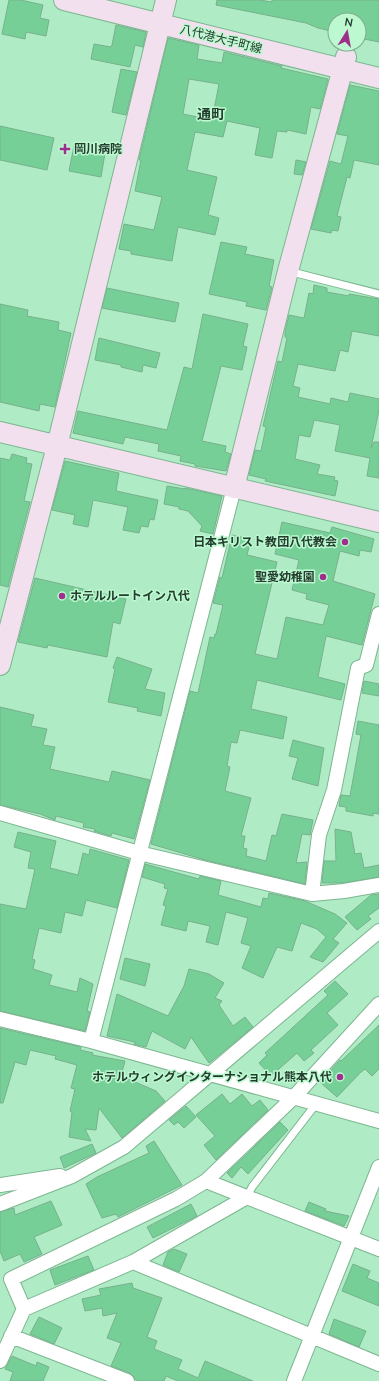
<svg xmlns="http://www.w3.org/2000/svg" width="379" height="1381" font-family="'Nunito Sans','Noto Sans JP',sans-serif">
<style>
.building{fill:#77cf98;stroke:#77b18c;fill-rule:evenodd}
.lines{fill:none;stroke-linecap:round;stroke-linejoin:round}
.lane-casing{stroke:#7cb690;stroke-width:9}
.street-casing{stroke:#7cb690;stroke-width:16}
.secondary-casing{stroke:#7cb690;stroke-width:22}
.lane{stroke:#fff;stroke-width:7}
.street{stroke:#fff;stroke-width:14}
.secondary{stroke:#f2e0ee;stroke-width:20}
.poi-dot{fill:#9f2f8c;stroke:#bcf9d1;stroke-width:1.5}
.labels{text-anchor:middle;stroke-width:3;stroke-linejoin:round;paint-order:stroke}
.street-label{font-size:12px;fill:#243c2d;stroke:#bcf9d1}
.poi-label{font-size:12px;font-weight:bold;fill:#243c2d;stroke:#bcf9d1;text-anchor:end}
.quarter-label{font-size:14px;font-weight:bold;fill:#243c2d;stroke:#bcf9d1}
</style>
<rect width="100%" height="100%" fill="#afebc4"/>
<path class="building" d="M9 0H21L43 5 40 18 49 20 46 36 26 32 25 39 2 34Z
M217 0H260L272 2V0H379V42L359 38V20H335V32L318 28 306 23 216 5Z
M116 25 146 32 143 47 135 45 130 67 91 59 94 44 111 47 112 45Z
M168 38 199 45 197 59 222 63 224 52 282 66 281 68 328 79 320 109 311 107 306 134 287 130V132L277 131 272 158 255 155 260 128 227 121 223 137 195 132 187 170 217 177 208 215 219 218 215 235 178 227 172 261 131 254V251L119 249 124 224 154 230 162 197 135 191 141 160H139ZM189 79 219 84 212 120 183 114Z
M121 69 137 72 126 115 112 112Z
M350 85 379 91V165L354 160 350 178 347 177 337 216 341 217 338 231 332 230 331 233 311 229 330 161 341 164 348 136 337 134Z
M0 126 54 138 47 170 0 160Z
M74 146 105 153 101 177 69 171Z
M296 160 306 162 302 175 294 174Z
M221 242 247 247 245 254 274 260 269 286 272 287 266 310 246 306 247 302 209 294Z
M314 285 327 288V292L349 296V294L379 299V336L352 331 348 352 340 350 335 371 298 364 293 386 300 388 298 397 330 404 331 398 348 402 350 393 379 399V410L371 448 374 442H379V478L367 476 370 458 335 451 340 425 314 420 310 437 299 435 295 459 320 465 317 474 335 477 334 480 338 481 335 496 265 481 266 479 249 475 255 450 261 451 266 427 263 426 278 361 282 362 287 338 285 337V332L289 315 304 318 309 293 313 294Z
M107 288 179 303 175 322 102 308Z
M0 304 28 310 27 316 59 322 58 330 71 333 55 407 40 404 39 411 0 402Z
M203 314 248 324 243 346 247 347 242 370 221 366 202 441 226 446 225 452 231 454 226 471 195 466V464L180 461 181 456 158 451 159 444 125 437 123 444 73 433 78 411 167 430 184 367 192 369Z
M99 338 160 353 156 368 143 365 142 372 121 367V365L95 360Z
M12 454 27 458 26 463 32 464 24 501 30 502 8 587 0 585V458L10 460Z
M65 461 119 473 116 491 158 500 154 520 150 519 148 527 141 526 139 533 123 530 128 507 93 500 88 527 73 524 75 515 52 510Z
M167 486 185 489V488L222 496 213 534 200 531 202 526 188 511 179 509V507L164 504Z
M282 522 330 533 332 527 374 539 371 552 360 550 359 556 340 551 333 581 375 594 362 645 326 636 318 677 345 684 341 700 257 680 251 709 287 717 283 739 240 730 237 743 231 742 227 766 230 767 225 791 251 798 241 836H245L243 848 247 849 246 856 266 861 272 835 276 836 282 814 313 820 310 835 302 834 296 863 307 862 305 884 205 860 151 844 190 691 198 693 210 637 214 638 215 634H216L223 605 213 603 220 577 222 578 232 535 251 539 247 555 277 562 255 654 277 659 286 617 323 625 329 605 306 599 307 594 292 590 299 560 275 554Z
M35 578 126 599 120 624 113 622 107 657 48 645 47 648 18 642Z
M117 657 152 669 145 689 165 693 161 716 137 711 138 708 108 702 115 669 113 668Z
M364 681 379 684V696L362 693Z
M0 707 34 715 31 726 47 729 43 745 55 747 50 769 109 782 112 771 150 780 134 839 112 833 111 836 94 831 95 829 83 827 84 823 56 816 55 820 40 814 0 805Z
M358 721 379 725V814L373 813V816L346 811V807L339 806 341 795 350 796 361 735 356 734Z
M293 740 324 748 318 786 292 779 298 758 289 756Z
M335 829 351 832 355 854 361 853 364 868 379 865V877L343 883H322L324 861H336Z
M18 832 56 841 50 868 78 875 83 853 89 855 90 849 129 860 117 908 86 900 82 916 65 912 61 933 39 928 32 959 35 960 33 969 52 975 49 985 77 992 80 978 93 984 87 1011 90 1012 85 1031 0 1011V904L26 909 35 869 28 868 31 852 14 847Z
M145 864 199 879 200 876 221 881 218 895 261 907 263 898 268 899 269 893 305 901 335 914 347 923 333 939 339 943 323 962 310 957 326 937 317 929 301 923 292 951 277 947 263 978 242 968 251 946 241 943 248 918 226 912 218 945 206 942 210 926 188 921 186 931 161 925 166 906 163 905 168 889 164 888 165 884 142 877Z
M379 894V908L368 916 371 919 357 930 345 917 371 895Z
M125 958 150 964 145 986 120 979Z
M189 969 209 974 224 983 215 998 222 1001 219 1005 233 1026 245 1017 253 1027 213 1060 209 1063 191 1037 185 1049 152 1031 146 1047 134 1044 135 1042 107 1036 117 994 168 1016 184 986Z
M335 981 348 994 327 1013 338 1025 311 1050 314 1053 304 1061 297 1053 271 1076 259 1063 267 1055 265 1053 328 995 324 991Z
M379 1025V1069L372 1076 365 1069 361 1072 337 1097 320 1082 340 1060 341 1061Z
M0 1028 81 1047 80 1050 93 1053 92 1055 125 1061 121 1076 156 1091 165 1101 122 1138 99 1108 96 1130 85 1129 91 1141 69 1137 72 1112 70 1111 75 1089 71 1088 77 1065 55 1059 56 1056 30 1050 26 1065 15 1062 3 1103H0Z
M222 1094 230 1104 242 1094 252 1106 260 1100 268 1110 216 1160 204 1145 215 1136 196 1115Z
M186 1106 196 1117 184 1128 178 1122 174 1125 169 1120Z
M280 1122 288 1130 248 1174 241 1167 232 1178 227 1173Z
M154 1141 182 1185 118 1217 116 1214 102 1218 86 1184 97 1177 149 1153 146 1146Z
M92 1144 96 1153 64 1168 60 1157Z
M51 1201 62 1225 34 1237 42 1254 24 1262 20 1254 4 1261 0 1251V1212L14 1208 15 1215Z
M309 1202 326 1209 325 1211 349 1216 344 1226 305 1211Z
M191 1204 197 1216 153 1238 147 1227Z
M174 1249 187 1254 179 1272 163 1265 168 1252Z
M88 1256 94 1270 55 1285 50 1270Z
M353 1264 370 1271 367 1278 379 1283V1306L342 1291Z
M132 1283 133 1288 162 1298 147 1337 157 1341 154 1349 182 1360 178 1369 198 1378 205 1361 253 1381H178L166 1376 164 1381H137L130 1373 111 1366 121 1343 107 1338 117 1313 103 1316 102 1308 85 1311 82 1299 101 1295 99 1289Z
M39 1317 62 1328 54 1344 30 1334Z
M334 1319 366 1331 359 1347 329 1334Z
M12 1356 36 1366 37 1362 49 1367 43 1381H10L13 1372 5 1369Z"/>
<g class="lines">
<defs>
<path id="lane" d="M288 271 379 294
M247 1197 252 1187 316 1104"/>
<path id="street" d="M0 813 139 853 312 894 344 891 379 885
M312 894 319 835 334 790 358 668 366 665 379 614
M0 1019 91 1041 379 1121
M91 1041 234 488
M206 1181 379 1249
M0 1185 60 1176
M0 1204 72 1176 124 1147 379 931
M133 1262 379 1364
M24 1309 11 1279 176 1199 206 1181 294 1097 379 1004
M11 1336 127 1381
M0 1361 24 1309 133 1262 247 1197
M294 1381 379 1167"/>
<path id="secondary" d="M64 0 379 78
M0 432 379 522
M234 488 288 271 346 57
M0 665 57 446 166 0"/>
</defs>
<use href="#lane" class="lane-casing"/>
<use href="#street" class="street-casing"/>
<use href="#secondary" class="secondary-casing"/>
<use href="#lane" class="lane"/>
<use href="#street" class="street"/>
<use href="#secondary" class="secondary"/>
</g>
<g class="poi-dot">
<path d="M63 143h4v4h4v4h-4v4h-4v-4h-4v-4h4z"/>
<circle cx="345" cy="542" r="4"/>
<circle cx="323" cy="577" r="4"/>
<circle cx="62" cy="596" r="4"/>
<circle cx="340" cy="1077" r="4"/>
</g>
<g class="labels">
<g class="street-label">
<text transform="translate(221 39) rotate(14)" y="4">八代港大手町線</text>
</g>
<g class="poi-label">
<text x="74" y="153" text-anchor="start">岡川病院</text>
<text x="337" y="546">日本キリスト教団八代教会</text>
<text x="315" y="581">聖愛幼稚園</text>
<text x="70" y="600" text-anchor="start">ホテルルートイン八代</text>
<text x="332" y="1081">ホテルウィングインターナショナル熊本八代</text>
</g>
<g class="quarter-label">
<text x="211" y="119">通町</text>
</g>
</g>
<g transform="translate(347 32) rotate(11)"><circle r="19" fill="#bcf9d1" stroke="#7fad8f"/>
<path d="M0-3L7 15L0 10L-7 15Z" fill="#9f2f8c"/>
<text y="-6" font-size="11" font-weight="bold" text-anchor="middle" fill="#243c2d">N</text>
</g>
</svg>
